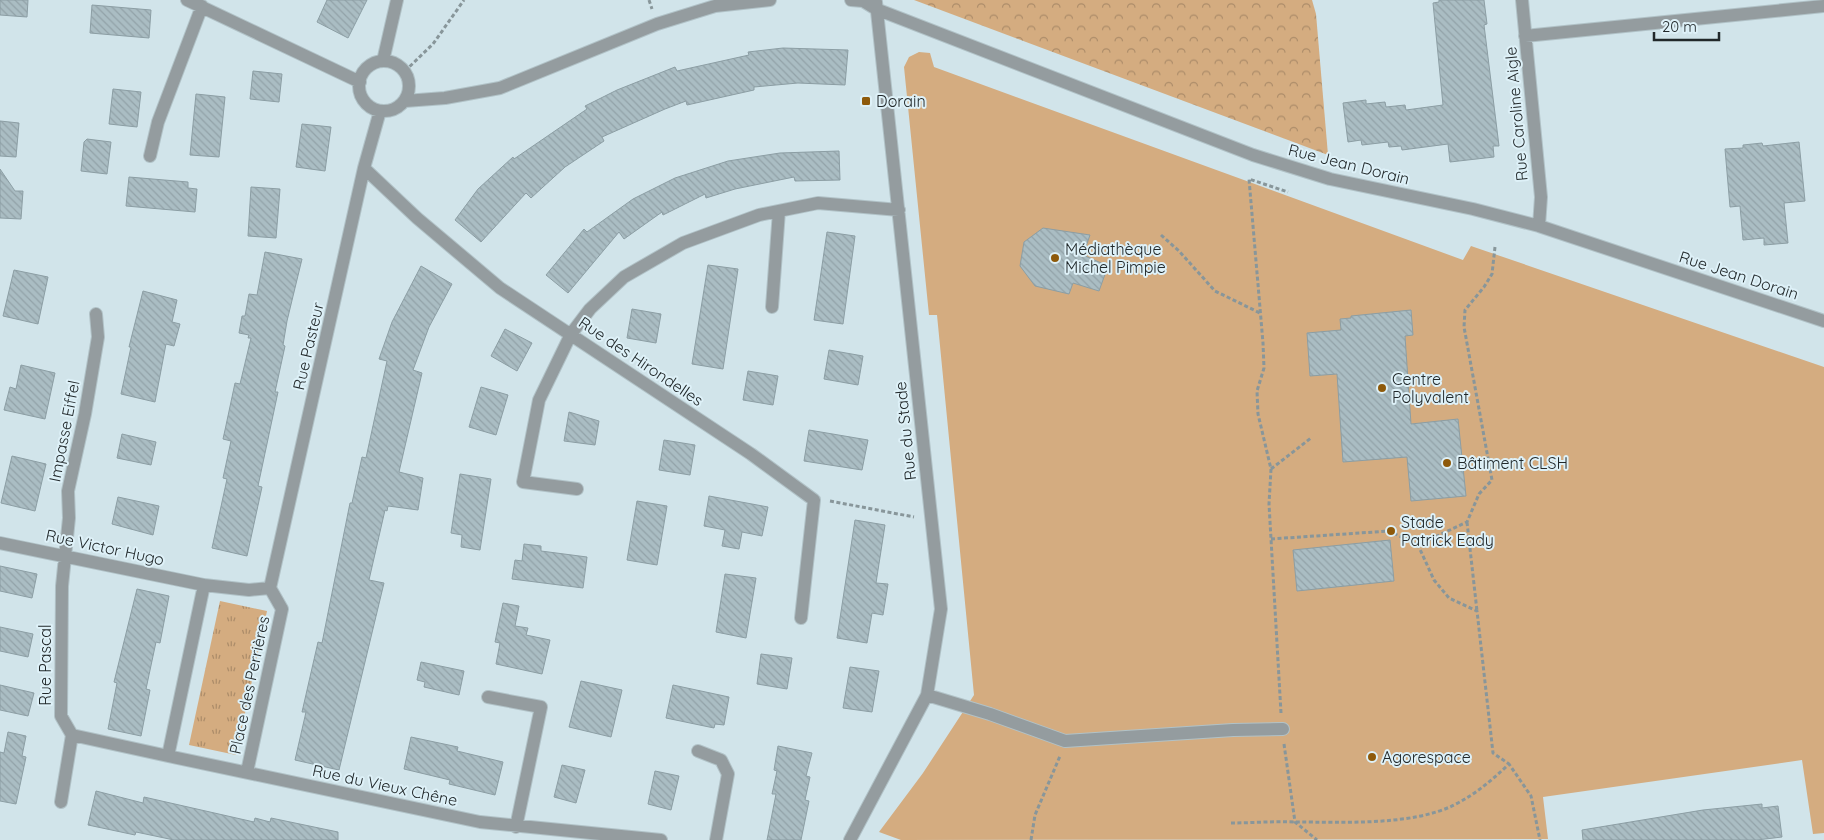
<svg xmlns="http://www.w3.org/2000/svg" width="1824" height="840" font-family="Quicksand,sans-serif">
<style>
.grass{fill:url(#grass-tufts)}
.forest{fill:url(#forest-crowns)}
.garden{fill:#d4ac80}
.building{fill:url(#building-back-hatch);stroke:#8c9ea4}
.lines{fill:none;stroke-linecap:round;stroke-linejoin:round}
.minor-casing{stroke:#b1c2c7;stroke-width:14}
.path{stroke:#88969a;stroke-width:3;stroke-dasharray:4 2.5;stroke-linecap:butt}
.minor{stroke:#949c9f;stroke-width:12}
.poi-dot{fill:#8e5a0b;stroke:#def1f8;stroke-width:2}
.labels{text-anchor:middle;stroke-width:4;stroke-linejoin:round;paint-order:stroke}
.poi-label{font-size:16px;fill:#21282a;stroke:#def1f8;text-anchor:start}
.street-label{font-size:16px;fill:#21282a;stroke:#def1f8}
</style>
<defs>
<pattern id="grass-tufts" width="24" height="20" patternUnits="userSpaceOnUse" patternTransform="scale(1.25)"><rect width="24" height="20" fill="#d4ac80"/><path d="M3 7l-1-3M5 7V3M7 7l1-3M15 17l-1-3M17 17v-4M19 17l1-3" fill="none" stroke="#ac8c69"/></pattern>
<pattern id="forest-crowns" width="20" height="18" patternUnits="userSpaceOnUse" patternTransform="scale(1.25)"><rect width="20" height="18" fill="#d4ac80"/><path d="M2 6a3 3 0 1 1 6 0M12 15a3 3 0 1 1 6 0" fill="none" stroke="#ac8c69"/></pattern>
<pattern id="building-back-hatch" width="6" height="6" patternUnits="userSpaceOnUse" patternTransform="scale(1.25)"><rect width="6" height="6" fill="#aabdc3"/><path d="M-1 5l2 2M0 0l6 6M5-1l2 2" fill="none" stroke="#92a2a8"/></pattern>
</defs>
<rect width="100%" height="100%" fill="#d1e4ea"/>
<path class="grass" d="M220 601 267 611 236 755 189 745Z"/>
<path class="forest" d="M914 0H1312L1316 14 1328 155Z"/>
<path class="garden" d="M919 52 930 53 934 67 1463 260 1471 246 1824 367V833L1813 834 1802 760 1543 797 1548 839 901 840 879 832 923 773 974 695 937 315H929L904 67 909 57Z"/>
<path class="building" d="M0 0H28L27 17 0 15Z
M327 0H367L348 38 317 22Z
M1439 0H1484L1487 24 1484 25 1499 146H1493L1494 157 1450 162 1448 144 1402 150 1401 146 1389 147 1388 142 1362 145 1361 140 1348 142 1343 103 1366 100V104L1385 102 1386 107 1405 105 1406 110 1443 105 1433 3 1439 2Z
M92 5 151 10 149 38 90 33Z
M783 48 848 50 845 85 798 83 754 87V90L687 105 686 101 665 109 602 137 604 141 565 167 531 198 526 193 481 242 455 220 478 189 513 157 514 159 587 109 585 106 617 90 675 67 677 71 749 55 748 52Z
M253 71 282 74 279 102 250 99Z
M113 89 141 92 137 127 109 124Z
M196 94 225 97 219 157 190 155Z
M0 121 19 123 16 157 0 156Z
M302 124 331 127 325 171 296 167Z
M87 139 111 142 107 174 81 171 84 142Z
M1799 142 1805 201 1784 203 1788 243 1764 245V238L1743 240 1740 206 1730 207 1725 149 1743 148V145L1762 143 1763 146Z
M839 151 840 180 795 181 794 177 735 189 706 198 705 194 663 215 662 212 624 239 619 232 568 293 546 275 584 229 587 232 633 199 675 178 728 161 780 153Z
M0 169 15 191H23L21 219 0 218Z
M129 177 188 182V188L197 189 195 212 126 206Z
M251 187 280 189 276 238 248 236Z
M1043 228 1090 235 1083 255 1108 266 1099 291 1073 283 1069 294 1035 286 1020 266 1024 242Z
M827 232 855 236 843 324 814 320Z
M265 252 302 259 287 321 283 345 285 346 275 392H278L258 486 262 487 247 556 212 548 227 479 223 478 231 441 223 439 225 430 235 383 240 384 251 338H248L249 335 239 333 242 316H245L249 294 257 295Z
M708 265 738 269 723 369 692 364Z
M421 266 452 284 429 327 413 370 422 373 399 472 423 478 418 510 388 506 387 511 385 510 369 580 384 583 339 770 295 760 306 712H302L318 642 322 643 350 503H352L362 457 366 458 387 361 379 359 392 322Z
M14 270 48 277 38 324 3 316Z
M143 291 177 300 172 322 180 324 174 346 166 344 155 402 121 394 131 347H129Z
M632 309 661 314 656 343 627 338Z
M1411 310 1413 335 1405 336 1411 424 1458 419 1466 496 1411 501 1407 457 1343 462 1337 374 1310 376 1307 333 1341 330 1340 319 1351 318V316Z
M505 329 532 343 517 371 491 356Z
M829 350 863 356 858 385 824 379Z
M21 365 55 373 45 419 4 410 10 387 16 389Z
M748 371 778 376 773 405 743 400Z
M481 387 508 395 496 435 469 427Z
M569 412 599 421 595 445 564 441Z
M809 430 868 440 862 470 804 461Z
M122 434 156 442 151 465 117 458Z
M664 440 695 445 690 475 659 470Z
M12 456 46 464 35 511 1 503Z
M460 474 491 479 480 550 461 547 462 535 451 533Z
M709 496 768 507 762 536 742 532 739 549 722 546 725 530 704 526Z
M118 497 159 506 153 535 112 524Z
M637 501 667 506 657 565 627 560Z
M855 520 885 525 876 583 888 584 883 615 872 613 867 643 837 638Z
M1390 540 1394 581 1297 591 1293 550Z
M524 544 541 546V551L587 557 583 588 512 579 515 560 522 561Z
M0 566 37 574 32 598 0 591Z
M725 574 756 578 746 638 716 632Z
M137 589 169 596 160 643 156 642 146 689 150 690 141 736 108 729 117 683 114 682Z
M503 603 519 606 515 626 528 628 526 635 550 640 542 674 496 664 500 643 495 642Z
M0 627 33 634 28 657 0 651Z
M761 654 792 658 787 689 757 684Z
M421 662 464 671 459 695 424 687 425 682 417 680Z
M850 667 879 671 872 712 843 708Z
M581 681 622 690 611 737 569 727Z
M0 685 34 693 28 716 0 710Z
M673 685 729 697 724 725 715 724 714 728 666 718Z
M8 732 26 736 22 756 26 757 16 804 0 801V752L4 753Z
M411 737 458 747 457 751 503 762 495 795 449 784 450 780 404 769Z
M778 746 812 753 806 776 810 777 805 800 809 801 801 840H767L776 794H772L777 771 774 770Z
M562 765 585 770 576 803 554 797Z
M655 771 679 776 671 810 648 804Z
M96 791 143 803 144 797 254 822 255 818 270 822 271 818 338 832V840H174L136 832 135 835 88 825Z
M1762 804V808L1778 806 1782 837 1757 840H1583L1582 830 1703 810Z"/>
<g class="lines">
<defs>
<path id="minor" d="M187 0 360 82
M851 0 863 1 876 9 1253 155 1330 179 1473 209 1539 226 1824 321
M1522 0 1541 197 1539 226
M1525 36 1824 6
M383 61 397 0
M359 86a25 25 0 1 1 50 0a25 25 0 1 1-50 0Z
M405 101 445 98 500 88 657 24 715 6 770 0
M150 156 158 122 202 6
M364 168 417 218 500 288 751 454 814 500 801 618
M772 307 779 211
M577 489 523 482 539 400 571 334 590 309 624 277 683 243 759 215 818 203 899 210
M0 543 204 585 249 590 270 588
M204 585 168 756 480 822 661 840
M270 588 364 168 380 111
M927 695 990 714 1065 741 1233 730 1283 729
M488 697 541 707 516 827
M72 735 168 756
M698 751 721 760 728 774 716 840
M247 772 282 609 270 588
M61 802 72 735 61 716 62 586 69 518 68 491 85 414 98 337 96 314
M850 840 927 695 941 609 876 2"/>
</defs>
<use href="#minor" class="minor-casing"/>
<path class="path" d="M649 0 652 9
M405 71 433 44 464 0
M1161 235 1179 251 1215 291 1260 313
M1271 469 1311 438
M830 501 914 517
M1467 522 1477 611
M1271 539 1389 531 1418 545 1434 580 1449 598 1477 611 1493 753 1509 764
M1418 545 1467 522 1479 494 1492 480 1464 327 1465 310 1484 287 1492 274 1495 247
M1281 713 1269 504 1271 469 1258 414 1257 391 1264 368 1263 343 1249 179 1288 192
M1284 744 1295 822 1317 840
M1231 823C1252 823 1274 821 1296 822 1342 822 1412 826 1454 805 1476 794 1492 780 1509 764L1531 796 1540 840
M1031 840 1035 815 1060 756"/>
<use href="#minor" class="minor"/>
</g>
<g class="poi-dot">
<rect x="861" y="96" width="10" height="10" rx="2.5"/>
<circle cx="1055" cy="258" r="5"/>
<circle cx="1382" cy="388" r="5"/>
<circle cx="1447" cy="463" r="5"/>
<circle cx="1391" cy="531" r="5"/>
<circle cx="1372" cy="757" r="5"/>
</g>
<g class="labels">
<g class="poi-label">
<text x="876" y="107">Dorain</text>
<text x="1065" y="255">Médiathèque<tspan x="1065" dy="18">Michel Pimpie</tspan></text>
<text x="1392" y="385">Centre<tspan x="1392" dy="18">Polyvalent</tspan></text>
<text x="1457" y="469">Bâtiment CLSH</text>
<text x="1401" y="528">Stade<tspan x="1401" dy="18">Patrick Eady</tspan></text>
<text x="1382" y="763">Agorespace</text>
</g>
<g class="street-label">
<text transform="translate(1516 114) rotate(-95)" y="6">Rue Caroline Aigle</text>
<text transform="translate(1349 164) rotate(14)" y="6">Rue Jean Dorain</text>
<text transform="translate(1739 275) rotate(18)" y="6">Rue Jean Dorain</text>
<text transform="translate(308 346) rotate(-77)" y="6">Rue Pasteur</text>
<text transform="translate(641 361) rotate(34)" y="6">Rue des Hirondelles</text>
<text transform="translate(64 431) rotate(-79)" y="6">Impasse Eiffel</text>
<text transform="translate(905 431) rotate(-96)" y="6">Rue du Stade</text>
<text transform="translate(105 547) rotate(12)" y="6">Rue Victor Hugo</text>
<text transform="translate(45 665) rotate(-90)" y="6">Rue Pascal</text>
<text transform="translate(249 685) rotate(-78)" y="6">Place des Perrières</text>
<text transform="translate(385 785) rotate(12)" y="6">Rue du Vieux Chêne</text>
</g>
</g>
<path d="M1654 32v8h65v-8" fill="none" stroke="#21282a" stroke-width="2.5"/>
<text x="1662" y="32" font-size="15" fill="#21282a" stroke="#def1f8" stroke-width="4" paint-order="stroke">20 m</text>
</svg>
